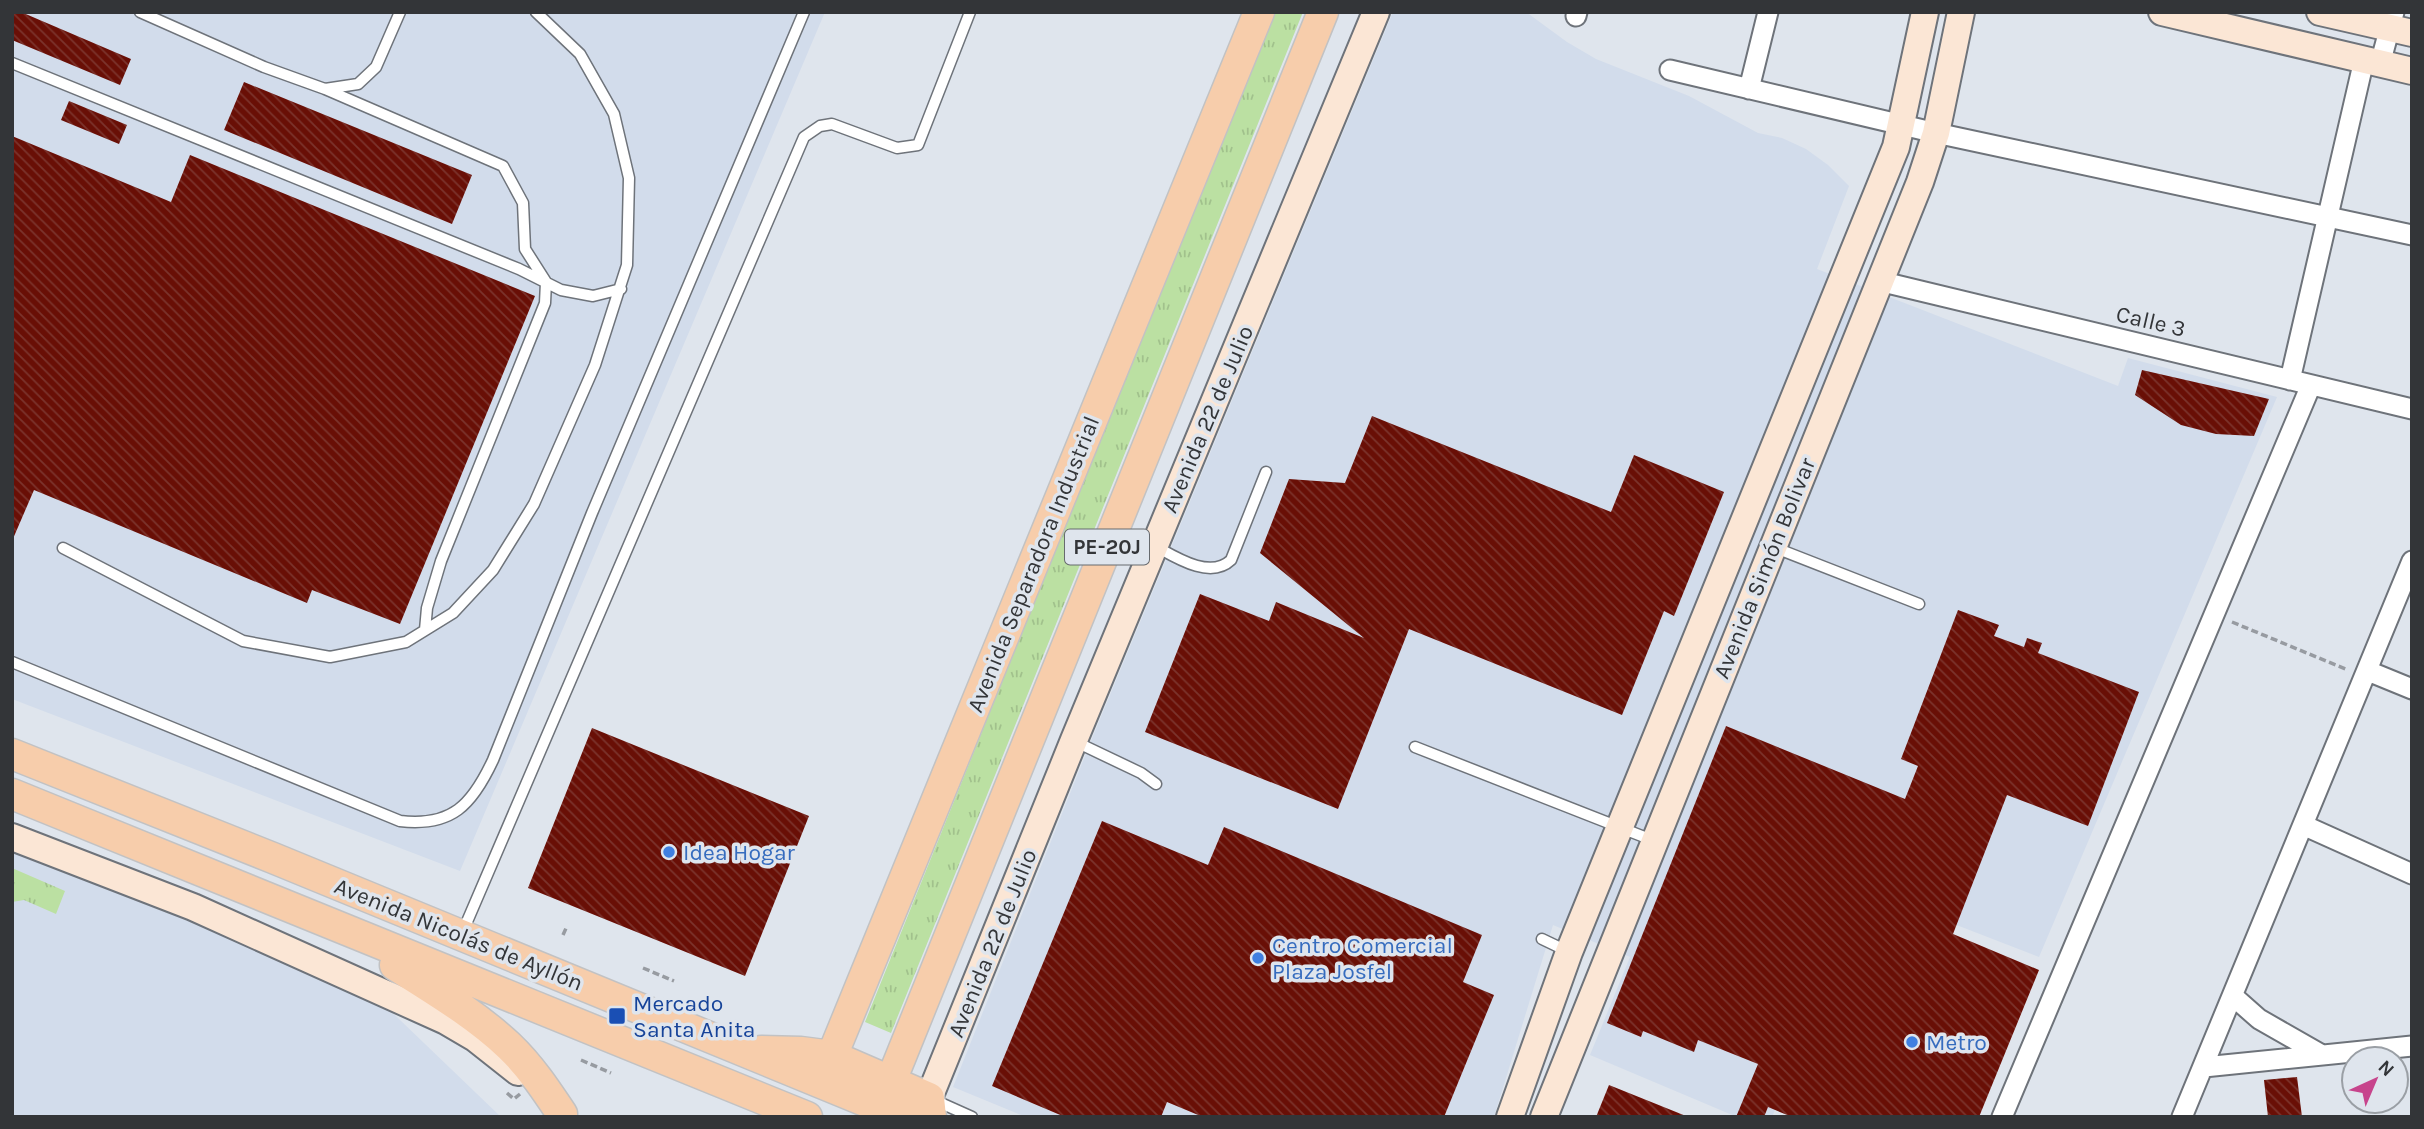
<svg xmlns="http://www.w3.org/2000/svg" width="2424" height="1129" font-family="Karla,sans-serif">
<style>
.built{fill:#d2dceb}
.grass{fill:url(#grass-tufts)}
.building{fill:url(#building-back-hatch)}
.lines{fill:none;stroke-linecap:round;stroke-linejoin:round}
.lane-casing{stroke:#6e737a;stroke-width:13}
.street-casing{stroke:#6e737a;stroke-width:23}
.secondary-casing{stroke:#6e737a;stroke-width:30}
.primary-casing{stroke:#c2c2c3;stroke-width:33}
.path{stroke:#979ba1;stroke-width:3.5;stroke-dasharray:7 3.5;stroke-linecap:butt}
.lane{stroke:#fff;stroke-width:10}
.street{stroke:#fff;stroke-width:19}
.secondary{stroke:#fbe6d5;stroke-width:26}
.primary{stroke:#f7cdab;stroke-width:30}
.shop-dot{fill:#3f7fe0;stroke:#dfe5ed;stroke-width:2.5}
.transit-dot{fill:#1a4fb4;stroke:#dfe5ed;stroke-width:2.5}
.labels{text-anchor:middle;stroke-width:7;stroke-linejoin:round;paint-order:stroke}
.shield{fill:#dfe5ed;stroke:#676a6e;stroke-width:2}
.shield-label{font-size:21px;font-weight:bold;fill:#333538}
.street-label{font-size:23px;fill:#333538;stroke:#dfe5ed}
.shop-label{font-size:23px;fill:#366cbe;stroke:#dfe5ed;text-anchor:start}
.transit-label{font-size:23px;fill:#164399;stroke:#dfe5ed;text-anchor:start}
</style>
<defs>
<pattern id="grass-tufts" width="24" height="20" patternUnits="userSpaceOnUse" patternTransform="scale(1.75)"><rect width="24" height="20" fill="#bbe0a2"/><path d="M3 7l-1-3M5 7V3M7 7l1-3M15 17l-1-3M17 17v-4M19 17l1-3" fill="none" stroke="#a1c18c"/></pattern>
<pattern id="building-back-hatch" width="6" height="6" patternUnits="userSpaceOnUse" patternTransform="scale(1.75)"><rect width="6" height="6" fill="#690f06"/><path d="M-1 5l2 2M0 0l6 6M5-1l2 2" fill="none" stroke="#7b332c"/></pattern>
</defs>
<rect width="100%" height="100%" fill="#dfe5ed"/>
<path class="built" d="M12 12H825L460 871 12 699Z
M1393 12H1526L1567 42 1596 59 1689 96 1758 133 1782 138 1806 149 1828 165 1849 186 1817 269 2118 386 2128 358 2277 397 2039 957 1866 890 1772 1117H1737L1590 1055 1630 957 1553 925 1494 1117H1026L953 1087 1093 736Z
M12 850 374 995 501 1117H12Z"/>
<path class="grass" d="M1272 12H1303L891 1033 865 1022Z
M12 868 65 891 56 914 24 900 12 902Z"/>
<path class="building" d="M12 12H21L131 59 120 85 12 40Z
M244 82 472 175 452 224 224 130Z
M69 101 127 125 119 144 61 120Z
M12 136 171 202 190 155 535 296 400 624 312 590 307 603 34 490 12 541Z
M2142 370 2269 399 2254 436 2216 434 2181 425 2135 395Z
M1372 416 1611 512 1634 455 1724 492 1674 616 1664 611 1622 715 1409 629 1338 809 1145 732 1200 594 1269 621 1276 602 1364 638 1260 553 1289 479 1345 483Z
M1958 610 1999 625 1994 636 2024 647 2027 638 2042 643 2038 653 2139 692 2088 826 2007 795 1953 934 2039 970 1979 1117H1792L1768 1107 1764 1117H1736L1758 1064 1698 1040 1694 1052 1643 1031 1641 1037 1607 1023 1726 726 1905 799 1918 766 1901 759Z
M592 728 809 816 745 976 528 888Z
M1102 821 1208 865 1224 827 1482 935 1463 982 1494 995 1444 1117H1203L1167 1102 1161 1117H1065L992 1086Z
M2297 1077 2302 1117H2268L2264 1080Z
M1609 1085 1686 1116V1117H1596Z"/>
<g class="lines">
<defs>
<path id="lane" d="M140 12 264 67 325 89 358 84 376 67 400 12
M12 63 519 269 561 290 593 296 621 289
M325 89 503 166 523 203 525 249 546 282 545 303 441 561 427 608 425 630
M1155 546C1175 557 1210 580 1231 560L1266 472
M1773 547 1919 604
M63 548 243 641 330 657 406 642 453 613 493 570 534 504 595 365 627 265 629 178 614 114 580 54 536 12
M12 662 400 821C452 827 472 805 493 760L592 513 804 12
M1074 741 1141 773 1156 784
M1415 747 1652 840
M463 931 804 137 820 126 832 124 897 148 918 145 970 12
M1542 939 1567 951
M934 1100 972 1117"/>
<path id="street" d="M1576 16 1577 12
M2380 64 2394 12
M1670 70 1936 133 2412 235
M1749 89 1768 12
M1879 281 2412 409
M2290 380 2364 60
M2368 671 2412 689
M2303 825 2412 874
M2233 996 2259 1019 2322 1055
M2204 1067 2412 1046
M2002 1117 2311 385
M2182 1117 2412 561"/>
<path id="secondary" d="M2162 12 2412 71
M2320 12 2412 33
M12 837 193 907 446 1021 475 1038 518 1072
M929 1098 1074 740 1376 12
M1510 1117 1569 952 1896 147 1925 12
M1544 1117 1920 182 1936 133 1961 12"/>
<path id="primary" d="M12 754 273 858 904 1117
M12 794 807 1117
M395 965C434 990 475 1014 509 1046 530 1066 546 1090 562 1114
M761 1051 801 1052 832 1056 929 1098 931 1117
M832 1056 1259 12
M891 1081 1323 12"/>
</defs>
<use href="#lane" class="lane-casing"/>
<use href="#street" class="street-casing"/>
<use href="#secondary" class="secondary-casing"/>
<use href="#primary" class="primary-casing"/>
<path class="path" d="M2232 622 2348 670
M563 935 567 926
M643 968 674 981
M581 1060 611 1073
M507 1093 514 1099 520 1094"/>
<use href="#lane" class="lane"/>
<use href="#street" class="street"/>
<use href="#secondary" class="secondary"/>
<use href="#primary" class="primary"/>
</g>
<g class="shop-dot">
<circle cx="669" cy="852" r="7"/>
<circle cx="1258" cy="958" r="7"/>
<circle cx="1912" cy="1042" r="7"/>
</g>
<rect class="transit-dot" x="608" y="1007" width="18" height="18" rx="3.5"/>
<g class="labels">
<rect class="shield" x="1065" y="529.5" width="84" height="35" rx="5"/>
<g class="shield-label">
<text x="1107" y="554">PE-20J</text>
</g>
<g class="street-label">
<text transform="translate(2151 321) rotate(13)" y="8">Calle 3</text>
<text transform="translate(1207 419) rotate(-67)" y="8">Avenida 22 de Julio</text>
<text transform="translate(1033 564) rotate(-68)" y="8">Avenida Separadora Industrial</text>
<text transform="translate(1764 568) rotate(-68)" y="8">Avenida Simón Bolivar</text>
<text transform="translate(459 934) rotate(22)" y="8">Avenida Nicolás de Ayllón</text>
<text transform="translate(992 943) rotate(-68)" y="8">Avenida 22 de Julio</text>
</g>
<g class="shop-label">
<text x="683" y="860">Idea Hogar</text>
<text x="1272" y="953">Centro Comercial<tspan x="1272" dy="26">Plaza Josfel</tspan></text>
<text x="1926" y="1050">Metro</text>
</g>
<g class="transit-label">
<text x="633" y="1011">Mercado<tspan x="633" dy="26">Santa Anita</tspan></text>
</g>
</g>
<rect width="2424" height="1129" fill="none" stroke="#333538" stroke-width="28"/>
<g transform="translate(2375 1080) rotate(44)"><circle r="33" fill="#dfe5ed" stroke="#9a9fa5" stroke-width="2"/>
<path d="M0-5L12 26L0 18L-12 26Z" fill="#c7448c"/>
<text y="-10" font-size="19" font-weight="bold" text-anchor="middle" fill="#333538">N</text>
</g>
</svg>
